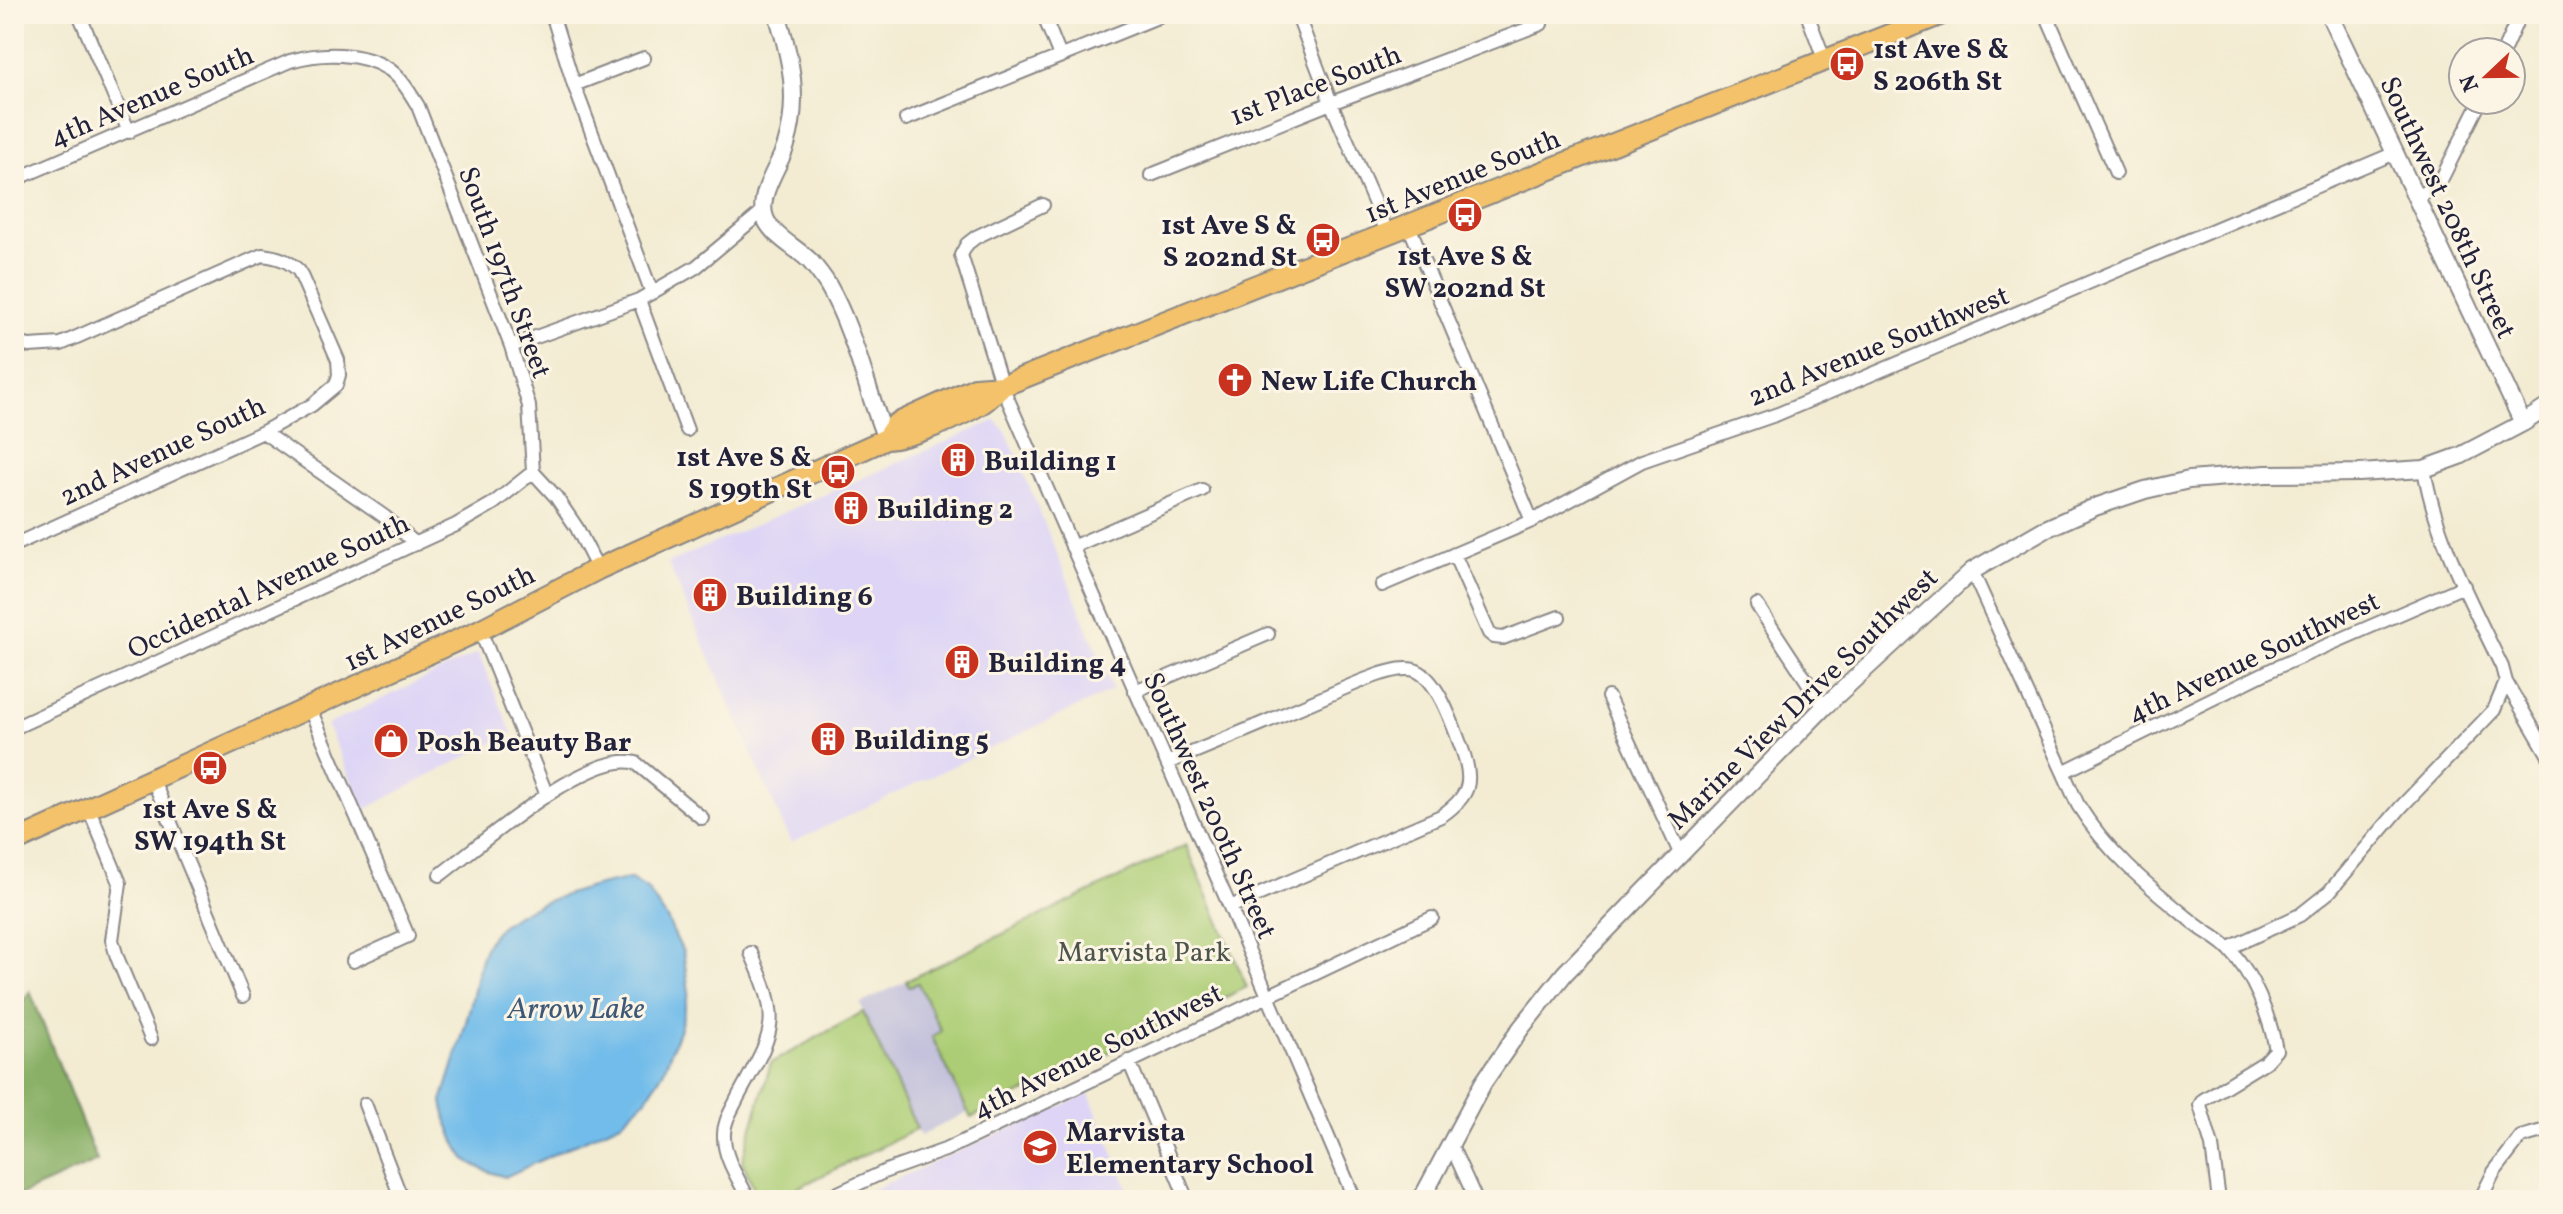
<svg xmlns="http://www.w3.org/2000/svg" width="2563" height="1214" font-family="Vollkorn,serif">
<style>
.built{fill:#ded5f6}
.industrial{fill:#c3c1dc}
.green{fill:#accd75;stroke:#677858;stroke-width:2}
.forest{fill:#89b066;stroke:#566950;stroke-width:2}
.water{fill:#71bcea;stroke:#4a6f92;stroke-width:2}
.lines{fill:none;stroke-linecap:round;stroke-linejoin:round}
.minor-casing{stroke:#8a8787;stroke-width:16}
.tertiary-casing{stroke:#8a8787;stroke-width:20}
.primary-casing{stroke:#8a8787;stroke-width:24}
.minor{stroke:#fff;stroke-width:12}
.tertiary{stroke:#fff;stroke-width:16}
.primary{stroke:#f3c26a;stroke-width:20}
.labels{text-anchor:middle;stroke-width:6;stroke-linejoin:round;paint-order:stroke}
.poi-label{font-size:28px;font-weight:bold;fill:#22223b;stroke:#fcf5e5;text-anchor:start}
.street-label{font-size:28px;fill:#22223b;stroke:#fcf5e5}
.park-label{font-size:28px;fill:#4b554c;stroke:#fcf5e5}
.water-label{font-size:30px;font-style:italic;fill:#3e5878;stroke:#fcf5e5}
</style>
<rect width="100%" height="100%" fill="#fcf5e5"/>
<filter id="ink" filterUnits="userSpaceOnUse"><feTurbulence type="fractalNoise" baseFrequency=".0125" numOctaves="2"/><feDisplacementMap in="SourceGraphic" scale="16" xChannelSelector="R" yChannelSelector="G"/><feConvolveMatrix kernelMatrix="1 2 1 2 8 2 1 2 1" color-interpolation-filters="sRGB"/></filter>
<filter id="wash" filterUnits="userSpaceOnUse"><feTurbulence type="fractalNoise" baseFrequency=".006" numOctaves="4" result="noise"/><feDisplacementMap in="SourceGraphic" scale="32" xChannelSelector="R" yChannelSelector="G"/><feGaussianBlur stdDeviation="1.8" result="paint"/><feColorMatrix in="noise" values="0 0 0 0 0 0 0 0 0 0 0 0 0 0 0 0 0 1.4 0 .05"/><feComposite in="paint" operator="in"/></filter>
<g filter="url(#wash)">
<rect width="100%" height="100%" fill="#f3ecd3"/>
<path class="built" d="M996 420 1008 435 1113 690 791 843 668 563Z
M478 653 512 733 364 810 327 725Z
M1089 1094 1133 1200H849L1088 1094Z"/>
<path class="industrial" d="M906 981 909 987 917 983 941 1032 932 1037 968 1112 920 1136 860 1004Z"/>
<path class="green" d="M1186 845 1247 987 971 1118 932 1037 941 1031 918 983 909 987 906 981Z
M863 1012 917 1129 773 1200H759L742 1161 771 1063Z"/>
<path class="forest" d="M30 991 97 1161 14 1198V1080C25 1060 5 1034 16 1012 19 1005 26 998 30 991Z"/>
<path class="water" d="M631 879 647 889 667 919 683 952 689 992 680 1028 663 1072 646 1099 621 1123 505 1177C492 1173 479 1169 468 1161 457 1152 444 1116 442 1101 452 1070 462 1039 470 1007 477 983 477 959 491 937 510 907 597 883 631 879Z"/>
</g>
<g filter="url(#ink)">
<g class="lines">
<defs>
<path id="minor" d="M79 14 129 132
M552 14 574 85 652 293
M1043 14 1060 56
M1297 14 1331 103 1388 234
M1807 14 1825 61
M2046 14 2116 173
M2503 52 2520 14
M574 85 644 58
M906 119 1165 14
M1151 175 1331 103 1541 24
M14 180 290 61C321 52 362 51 390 70 402 79 410 93 418 106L511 346 529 406 533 472 556 497 577 528 598 569
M2417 198 2441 180 2481 100
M1043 205 976 237 967 244 961 255 1002 386 1230 907 1355 1200
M1409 226 1532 521
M639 300 687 430
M14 342 29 346 61 344 262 255C278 257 288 260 299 271L338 360 339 375 336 385 312 405 263 432 14 545
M511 346 639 300 696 267 763 211
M263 432 385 517 416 544
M2424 469C2436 539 2471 602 2502 667L2506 682 2549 756
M1072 547 1202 490
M1454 554 1489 633 1494 637 1503 638 1559 617
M1972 571 2078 805C2109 855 2150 887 2195 924 2206 933 2220 939 2230 950 2253 974 2270 1017 2276 1050L2265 1062 2203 1100 2200 1105 2212 1146 2219 1200
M1382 585 1532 521 1642 461 1778 414 2395 153
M1757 605 1824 707
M480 630 546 793
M1135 691 1268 634
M1608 697 1680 853
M310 709 408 936 353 961
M14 728 456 525 494 503 533 472
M1167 763C1214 744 1261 724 1308 704 1332 694 1356 682 1381 674 1391 671 1407 666 1417 671 1439 681 1454 728 1462 749 1474 782 1470 796 1441 816L1230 907
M2063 772 2275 668 2464 586
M153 780 243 996
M89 809 120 883 112 940 117 957 151 1039
M440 875C477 847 590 749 636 763L702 818
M2229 948 2300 915 2329 892 2401 807 2494 710 2506 682
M1129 1061 1187 1200
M365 1104 402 1200
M1450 1143 1476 1200
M749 1200C740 1181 724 1159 724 1137 723 1122 732 1110 738 1097 774 1030 783 1024 751 953
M823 1200 886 1171 945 1150 1432 918
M2480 1200 2494 1172 2521 1137 2549 1129"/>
<path id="tertiary" d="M777 14C791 58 800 100 786 145 780 165 759 192 764 214 768 234 796 247 810 261 816 268 823 277 828 285 855 332 866 389 886 439
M2329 14 2523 423
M1421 1200 1483 1083 1521 1028 1565 973 1824 707 1972 571 2043 530 2095 507 2145 490 2189 480 2266 474 2359 473 2424 469 2460 456 2523 423 2549 406"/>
<path id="primary" d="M886 439 896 424 975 388 1002 386 1942 14
M14 842 480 630 598 569 886 439C910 438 962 416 982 403 989 399 995 391 1002 386"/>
</defs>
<use href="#minor" class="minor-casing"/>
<use href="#tertiary" class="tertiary-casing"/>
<use href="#primary" class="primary-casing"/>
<use href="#minor" class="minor"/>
<use href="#tertiary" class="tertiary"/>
<use href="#primary" class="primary"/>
</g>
</g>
<defs>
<symbol id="bus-disc" viewBox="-11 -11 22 22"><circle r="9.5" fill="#c8321e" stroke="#fcf5e5"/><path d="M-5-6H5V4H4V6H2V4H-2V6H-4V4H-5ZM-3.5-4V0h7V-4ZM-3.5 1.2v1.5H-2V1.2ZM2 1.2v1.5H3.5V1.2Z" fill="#fff"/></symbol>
<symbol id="church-disc" viewBox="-11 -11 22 22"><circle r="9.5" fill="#c8321e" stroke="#fcf5e5"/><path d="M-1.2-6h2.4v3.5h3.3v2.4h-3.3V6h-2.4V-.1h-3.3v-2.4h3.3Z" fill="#fff"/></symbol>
<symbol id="building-disc" viewBox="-11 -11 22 22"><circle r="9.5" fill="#c8321e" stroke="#fcf5e5"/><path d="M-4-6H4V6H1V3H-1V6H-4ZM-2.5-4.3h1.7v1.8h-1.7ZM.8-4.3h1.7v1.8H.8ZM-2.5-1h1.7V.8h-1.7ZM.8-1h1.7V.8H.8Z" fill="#fff"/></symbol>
<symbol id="shop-disc" viewBox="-11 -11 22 22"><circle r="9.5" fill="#c8321e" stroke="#fcf5e5"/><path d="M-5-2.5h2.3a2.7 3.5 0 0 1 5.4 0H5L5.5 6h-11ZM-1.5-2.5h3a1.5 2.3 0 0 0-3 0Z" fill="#fff"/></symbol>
<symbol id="school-disc" viewBox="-11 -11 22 22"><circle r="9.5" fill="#c8321e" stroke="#fcf5e5"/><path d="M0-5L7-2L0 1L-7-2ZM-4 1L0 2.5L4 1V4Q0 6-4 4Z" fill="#fff"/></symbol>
</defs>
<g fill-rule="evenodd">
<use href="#bus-disc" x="1827" y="44" width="40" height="40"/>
<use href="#bus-disc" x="1445" y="195" width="40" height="40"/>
<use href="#bus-disc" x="1303" y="220" width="40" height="40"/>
<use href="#church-disc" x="1215" y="360" width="40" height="40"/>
<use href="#building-disc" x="938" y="440" width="40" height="40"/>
<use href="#bus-disc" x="818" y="452" width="40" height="40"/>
<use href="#building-disc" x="831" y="488" width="40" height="40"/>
<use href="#building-disc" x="690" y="575" width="40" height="40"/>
<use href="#building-disc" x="942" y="642" width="40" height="40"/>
<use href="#building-disc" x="808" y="719" width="40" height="40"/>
<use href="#shop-disc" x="371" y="721" width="40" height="40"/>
<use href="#bus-disc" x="190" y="748" width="40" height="40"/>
<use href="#school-disc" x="1020" y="1127" width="40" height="40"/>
</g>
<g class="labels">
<g class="poi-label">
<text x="1873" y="58">1st Ave S &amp;<tspan x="1873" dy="32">S 206th St</tspan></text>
<text x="1297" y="234" text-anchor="end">1st Ave S &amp;<tspan x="1297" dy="32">S 202nd St</tspan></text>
<text x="1465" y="265" text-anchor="middle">1st Ave S &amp;<tspan x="1465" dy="32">SW 202nd St</tspan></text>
<text x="1261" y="390">New Life Church</text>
<text x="812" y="466" text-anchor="end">1st Ave S &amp;<tspan x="812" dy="32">S 199th St</tspan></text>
<text x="984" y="470">Building 1</text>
<text x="877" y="518">Building 2</text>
<text x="736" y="605">Building 6</text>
<text x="988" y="672">Building 4</text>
<text x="854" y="749">Building 5</text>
<text x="417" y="751">Posh Beauty Bar</text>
<text x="210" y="818" text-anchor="middle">1st Ave S &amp;<tspan x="210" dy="32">SW 194th St</tspan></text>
<text x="1066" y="1141">Marvista<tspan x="1066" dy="32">Elementary School</tspan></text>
</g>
<g class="street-label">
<text transform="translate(1315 84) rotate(-21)" y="10">1st Place South</text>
<text transform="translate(151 95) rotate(-23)" y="10">4th Avenue South</text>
<text transform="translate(1462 175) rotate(-22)" y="10">1st Avenue South</text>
<text transform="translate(2449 207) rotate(65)" y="10">Southwest 208th Street</text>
<text transform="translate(506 272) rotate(70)" y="10">South 197th Street</text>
<text transform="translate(1878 345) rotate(-22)" y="10">2nd Avenue Southwest</text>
<text transform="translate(162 450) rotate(-25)" y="10">2nd Avenue South</text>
<text transform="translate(268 585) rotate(-25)" y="10">Occidental Avenue South</text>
<text transform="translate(439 617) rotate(-26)" y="10">1st Avenue South</text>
<text transform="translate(2253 656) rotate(-25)" y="10">4th Avenue Southwest</text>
<text transform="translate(1802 698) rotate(-44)" y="10">Marine View Drive Southwest</text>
<text transform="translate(1211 805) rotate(66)" y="10">Southwest 200th Street</text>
<text transform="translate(1097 1050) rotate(-26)" y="10">4th Avenue Southwest</text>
</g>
<g class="park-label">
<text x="1144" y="961">Marvista Park</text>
</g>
<g class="water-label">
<text x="576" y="1018">Arrow Lake</text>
</g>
</g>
<rect width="2563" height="1214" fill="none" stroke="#fcf5e5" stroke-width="48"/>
<g transform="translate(2487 76) rotate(248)"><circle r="38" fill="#fcf5e5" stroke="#a5a1a1" stroke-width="2"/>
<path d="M0-6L14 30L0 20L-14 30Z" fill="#c8321e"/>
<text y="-12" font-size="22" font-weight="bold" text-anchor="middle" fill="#22223b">N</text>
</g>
</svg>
